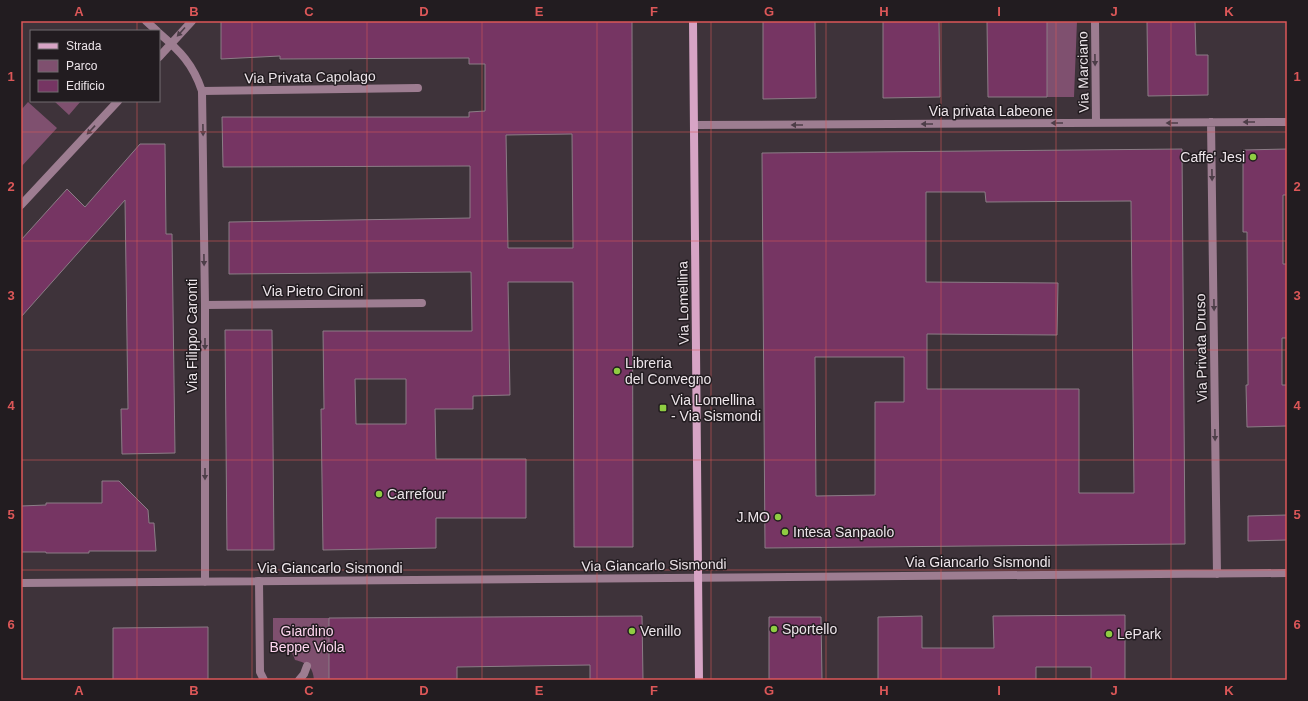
<svg xmlns="http://www.w3.org/2000/svg" width="1308" height="701" font-family="Helvetica,sans-serif">
<style>
.green{fill:#7f506f}
.building{fill:#763563;stroke:#8b7d86;fill-rule:evenodd}
.lines{fill:none;stroke-linecap:round;stroke-linejoin:round}
.lane{stroke:#9d7d91;stroke-width:8}
.street{stroke:#9d7d91;stroke-width:8}
.secondary{stroke:#d7a4c5;stroke-width:8}
.oneway{fill:#4d3e48}
.grid{fill:none;stroke:#dc5758;stroke-width:1;stroke-opacity:0.55}
.poi-dot{fill:#8fcd42;stroke:#221c20;stroke-width:1.5}
.labels{text-anchor:middle;stroke-width:3;stroke-linejoin:round;paint-order:stroke}
.street-label{font-size:14px;fill:#ede5ea;stroke:#221c20}
.poi-label{font-size:14px;fill:#ede5ea;stroke:#221c20;text-anchor:start}
.park-label{font-size:14px;fill:#fed6ef;stroke:#221c20}
.neatline{fill:none;stroke:#dc5758;stroke-width:1.5}
.grid-label{font-size:13px;text-anchor:middle;font-weight:bold;fill:#dc5758}
</style>
<rect width="100%" height="100%" fill="#3e333a"/>
<path class="green" d="M1047 21H1077L1074 97H1047Z
M54 101H81L69 115Z
M28 102 57 128 21 167V110Z
M273 618H329V680H314C313 666 307 663 295 660 292 648 282 646 273 653Z"/>
<path class="building" d="M221 21H632L633 547H574L573 282H508L510 395 473 396V409H435L436 459H526V518H436V548L323 550 321 409H324L323 331H472L471 272 229 274V222L470 218V166L223 167 222 117H469V112L485 111V64H469V58L280 59V56L221 59ZM572 134 573 248H508L506 135ZM355 379H406V424H356Z
M763 21H815L816 98 763 99Z
M883 21H939L940 97 883 98Z
M987 21H1047V97H988Z
M1147 21H1195L1196 55H1208V95L1148 96Z
M140 144H165L166 234H172L175 453 122 454 121 409H128L125 200 21 317V240L67 189 85 207Z
M1182 149 1185 544 765 548 762 153ZM926 192H985L986 202 1131 201 1134 493H1079V389H927V334L1057 335 1058 283 926 282ZM815 357H904V402H875V495L816 496Z
M1287 149V195H1283V264H1287V338H1282V385H1287V426L1247 427 1246 385H1248L1247 232H1243V150Z
M225 330H272L274 550H227Z
M102 481H119L148 510 149 523H154L156 551H89V553H46V552H21V506L46 505V503H102Z
M1287 515V540L1248 541V516Z
M1125 615V680H1091V667H1036V680H878V617L922 616V648H994L993 616Z
M642 616 643 680H590V665L457 667V680H329V618Z
M769 617H821L822 680H769Z
M208 627V680H113V628Z"/>
<g class="lines">
<path class="lane" d="M202 91 418 88
M205 305 422 303
M259 581 260 672 264 680
M299 680 304 674 307 666"/>
<path class="street" d="M146 21 157 31
M1095 21 1096 123
M159 33C180 51 193 64 202 91L205 305V582
M159 57 192 21
M1211 122 1217 574
M694 125 1287 122
M21 205 118 101
M21 583 1287 573"/>
<path class="secondary" d="M693 21 699 680"/>
</g>
<defs><path id="oneway-solid" d="M-6-.8H1V-3.2L6.5 0L1 3.2V.8H-6Z"/></defs>
<g class="oneway">
<use href="#oneway-solid" transform="translate(181 32) rotate(132)"/>
<use href="#oneway-solid" transform="translate(1095 60) rotate(89)"/>
<use href="#oneway-solid" transform="translate(1249 122) rotate(180)"/>
<use href="#oneway-solid" transform="translate(1057 123) rotate(180)"/>
<use href="#oneway-solid" transform="translate(1172 123) rotate(180)"/>
<use href="#oneway-solid" transform="translate(927 124) rotate(180)"/>
<use href="#oneway-solid" transform="translate(797 125) rotate(180)"/>
<use href="#oneway-solid" transform="translate(91 130) rotate(133)"/>
<use href="#oneway-solid" transform="translate(203 130) rotate(89)"/>
<use href="#oneway-solid" transform="translate(1212 175) rotate(89)"/>
<use href="#oneway-solid" transform="translate(204 260) rotate(89)"/>
<use href="#oneway-solid" transform="translate(1214 305) rotate(89)"/>
<use href="#oneway-solid" transform="translate(205 344) rotate(90)"/>
<use href="#oneway-solid" transform="translate(1215 435) rotate(89)"/>
<use href="#oneway-solid" transform="translate(205 474) rotate(90)"/>
</g>
<path class="grid" d="M137 21V31M252 21V680M367 21V680M482 21V680M597 21V680M711 21V680M826 21V680M941 21V680M1056 21V680M1171 21V680M137 101V680M21 132H1287M21 241H1287M21 350H1287M21 460H1287M21 570H1287"/>
<g class="poi-dot">
<circle cx="1253" cy="157" r="4"/>
<circle cx="617" cy="371" r="4"/>
<rect x="659" y="404" width="8" height="8" rx="2"/>
<circle cx="379" cy="494" r="4"/>
<circle cx="778" cy="517" r="4"/>
<circle cx="785" cy="532" r="4"/>
<circle cx="774" cy="629" r="4"/>
<circle cx="632" cy="631" r="4"/>
<circle cx="1109" cy="634" r="4"/>
</g>
<g class="labels">
<g class="street-label">
<text transform="translate(1083 72) rotate(-91)" y="5">Via Marciano</text>
<text transform="translate(310 77) rotate(-1)" y="5">Via Privata Capolago</text>
<text x="991" y="116">Via privata Labeone</text>
<text x="313" y="296">Via Pietro Cironi</text>
<text transform="translate(683 303) rotate(-91)" y="5">Via Lomellina</text>
<text transform="translate(192 336) rotate(-90)" y="5">Via Filippo Caronti</text>
<text transform="translate(1201 348) rotate(-91)" y="5">Via Privata Druso</text>
<text x="978" y="567">Via Giancarlo Sismondi</text>
<text transform="translate(654 565) rotate(-1)" y="5">Via Giancarlo Sismondi</text>
<text x="330" y="573">Via Giancarlo Sismondi</text>
</g>
<g class="poi-label">
<text x="1245" y="162" text-anchor="end">Caffe' Jesi</text>
<text x="625" y="368">Libreria<tspan x="625" dy="16">del Convegno</tspan></text>
<text x="671" y="405">Via Lomellina<tspan x="671" dy="16">- Via Sismondi</tspan></text>
<text x="387" y="499">Carrefour</text>
<text x="770" y="522" text-anchor="end">J.MO</text>
<text x="793" y="537">Intesa Sanpaolo</text>
<text x="782" y="634">Sportello</text>
<text x="640" y="636">Venillo</text>
<text x="1117" y="639">LePark</text>
</g>
<g class="park-label">
<text x="307" y="636">Giardino<tspan x="307" dy="16">Beppe Viola</tspan></text>
</g>
</g>
<rect width="1308" height="701" fill="none" stroke="#221c20" stroke-width="44"/>
<rect x="30" y="30" width="130" height="72" fill="#221c20" stroke="#736c71"/>
<rect x="38" y="43" width="20" height="6" fill="#d7a4c5" stroke="#736c71"/>
<text x="66" y="50" font-size="12" fill="#ede5ea">Strada</text>
<rect x="38" y="60" width="20" height="12" fill="#7f506f" stroke="#736c71"/>
<text x="66" y="70" font-size="12" fill="#ede5ea">Parco</text>
<rect x="38" y="80" width="20" height="12" fill="#763563" stroke="#736c71"/>
<text x="66" y="90" font-size="12" fill="#ede5ea">Edificio</text>
<rect x="22" y="22" width="1264" height="657" class="neatline"/>
<g class="grid-label">
<text x="79" y="16">A</text>
<text x="194" y="16">B</text>
<text x="309" y="16">C</text>
<text x="424" y="16">D</text>
<text x="539" y="16">E</text>
<text x="654" y="16">F</text>
<text x="769" y="16">G</text>
<text x="884" y="16">H</text>
<text x="999" y="16">I</text>
<text x="1114" y="16">J</text>
<text x="1229" y="16">K</text>
<text x="11" y="81">1</text>
<text x="1297" y="81">1</text>
<text x="11" y="191">2</text>
<text x="1297" y="191">2</text>
<text x="11" y="300">3</text>
<text x="1297" y="300">3</text>
<text x="11" y="410">4</text>
<text x="1297" y="410">4</text>
<text x="11" y="519">5</text>
<text x="1297" y="519">5</text>
<text x="11" y="629">6</text>
<text x="1297" y="629">6</text>
<text x="79" y="695">A</text>
<text x="194" y="695">B</text>
<text x="309" y="695">C</text>
<text x="424" y="695">D</text>
<text x="539" y="695">E</text>
<text x="654" y="695">F</text>
<text x="769" y="695">G</text>
<text x="884" y="695">H</text>
<text x="999" y="695">I</text>
<text x="1114" y="695">J</text>
<text x="1229" y="695">K</text>
</g>
</svg>
